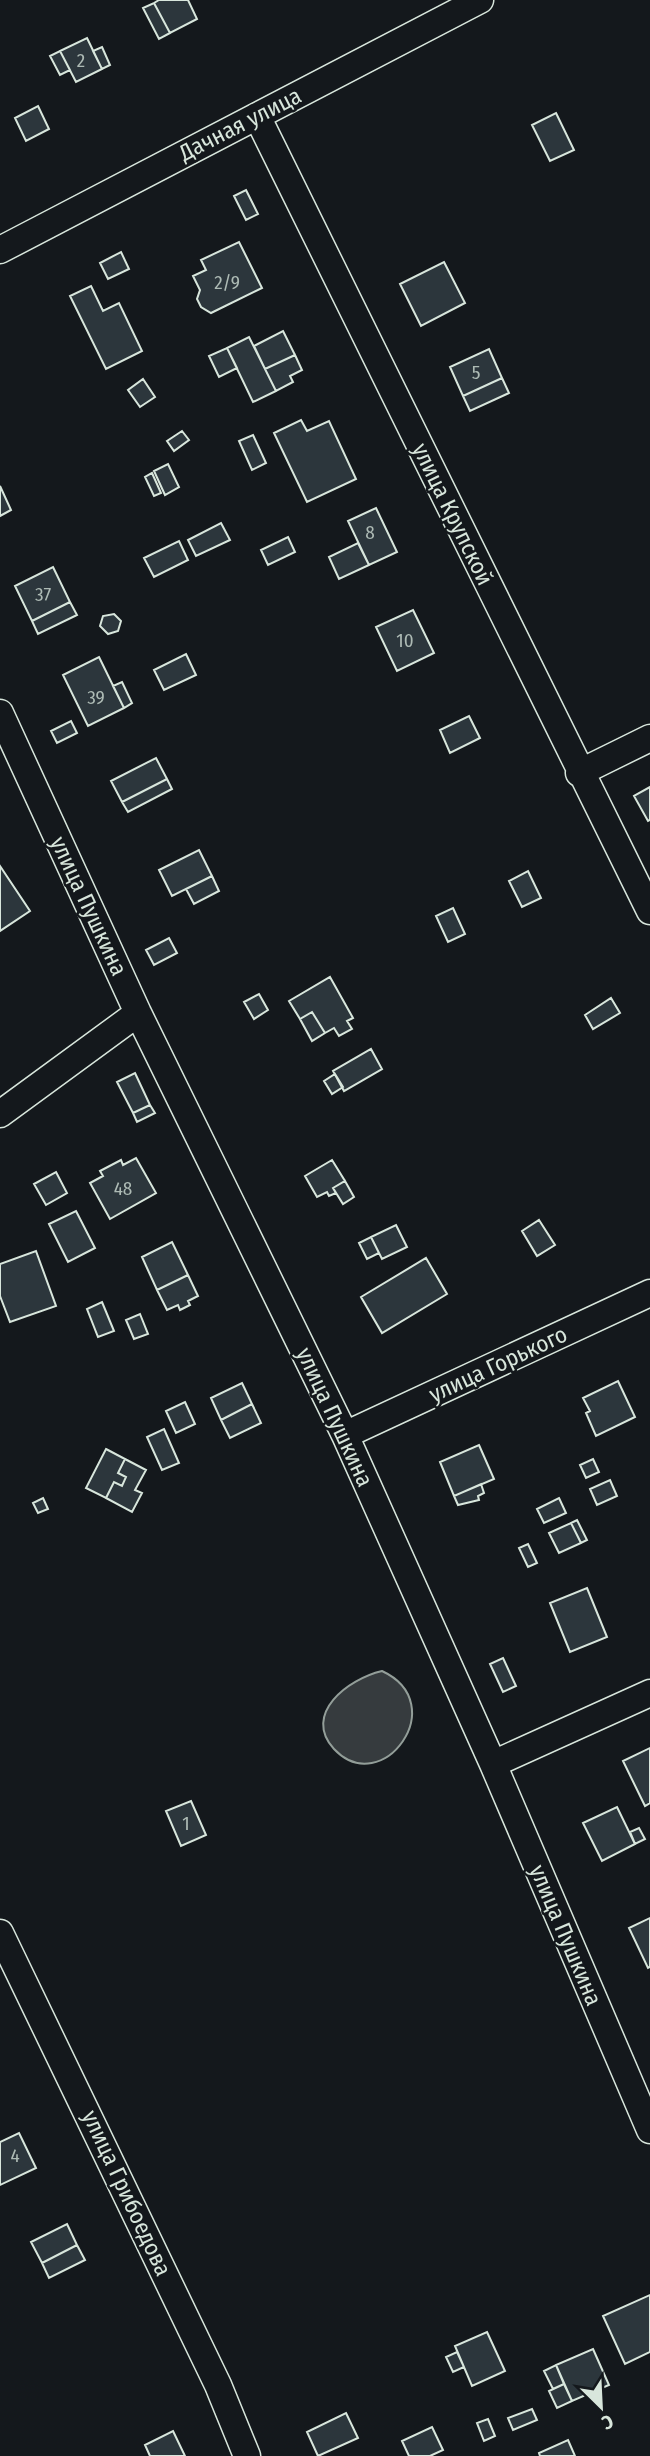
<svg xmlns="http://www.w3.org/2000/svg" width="650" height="2456" font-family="'Fira Sans Condensed',sans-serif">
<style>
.water{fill:#363b3e;stroke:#939e99;stroke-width:2}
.building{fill:#2c363c;stroke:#d8e6dc;stroke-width:2}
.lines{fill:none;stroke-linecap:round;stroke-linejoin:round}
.street-casing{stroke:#d8e6dc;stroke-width:29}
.street{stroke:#14181c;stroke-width:26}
.labels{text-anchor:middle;stroke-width:5;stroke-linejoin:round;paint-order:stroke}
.number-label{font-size:19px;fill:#adbab4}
.street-label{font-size:23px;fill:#d8e6dc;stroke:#14181c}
</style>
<rect width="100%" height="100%" fill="#14181c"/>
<path class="water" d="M382 1671C453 1704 382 1800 334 1749 302 1714 348 1679 382 1671Z"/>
<path class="building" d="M159 0H188L197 19 170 33 154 3Z
M154 3 170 33 159 39 143 8Z
M87 38 102 69 76 82 60 51Z
M102 47 110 65 102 69 93 51Z
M60 51 70 70 60 75 50 56Z
M38 106 49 129 26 141 15 118Z
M556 113 574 150 550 161 532 125Z
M246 190 258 214 246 220 234 196Z
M239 242 262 288 211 313 201 307 197 299 200 290 193 276 206 270 201 260Z
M121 252 129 269 108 279 100 263Z
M444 262 465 303 421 326 400 284Z
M91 286 103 311 119 303 142 351 106 369 70 296Z
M283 331 295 355 265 369 254 346Z
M249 337 276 391 253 402 227 348Z
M227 348 237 368 219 377 209 356Z
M489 349 502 378 463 396 450 367Z
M295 355 302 370 290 376 293 382 276 391 265 369Z
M502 378 509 393 470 411 463 396Z
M143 379 155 397 140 407 128 390Z
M301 420 307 431 329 421 356 479 307 502 274 433Z
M182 431 189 440 174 451 167 441Z
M253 435 266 463 252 470 239 441Z
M168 464 179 487 165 495 154 471Z
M152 473 161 493 154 496 145 477Z
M0 486 11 510 0 516Z
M376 508 397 552 369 565 348 521Z
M221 523 230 540 196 556 188 540Z
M288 537 295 552 268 565 261 550Z
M179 541 188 560 154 577 144 558Z
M358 543 369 565 339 579 329 557Z
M53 567 70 602 32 621 15 586Z
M70 602 77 615 38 634 32 621Z
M413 610 434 653 397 671 376 627Z
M114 614 121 621 118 631 108 634 100 626 103 616Z
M186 654 196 675 164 690 154 670Z
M99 657 124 708 88 726 63 675Z
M122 682 132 703 124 708 113 686Z
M469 716 480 738 450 753 440 730Z
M71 721 77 733 57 743 51 731Z
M156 758 167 779 122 802 111 781Z
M167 779 172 789 128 812 122 802Z
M650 787V820L648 821 634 796Z
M199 850 212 876 172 896 159 870Z
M0 866 30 911 0 931Z
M528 871 541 898 522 907 509 881Z
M212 876 219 891 194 904 186 889Z
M453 908 465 934 448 942 436 916Z
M169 938 177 953 154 965 146 950Z
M330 977 353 1018 347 1021 352 1029 339 1036 334 1028 325 1033 312 1012 300 1019 289 1001Z
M259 994 268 1010 254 1019 244 1002Z
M611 998 620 1013 593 1029 585 1015Z
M312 1012 325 1033 312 1041 300 1019Z
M371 1049 382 1069 344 1091 333 1071Z
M135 1073 150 1105 133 1113 117 1082Z
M335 1074 343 1087 332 1094 324 1081Z
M150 1105 155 1113 137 1122 133 1113Z
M136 1158 156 1193 110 1219 90 1183 103 1176 100 1171 121 1160 123 1165Z
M332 1160 345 1181 333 1188 336 1193 329 1196 327 1192 317 1197 305 1176Z
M56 1172 67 1193 46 1205 34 1184Z
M345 1181 354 1197 343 1204 333 1188Z
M76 1211 95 1248 68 1262 49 1224Z
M539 1220 555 1245 537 1256 522 1231Z
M396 1225 407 1247 382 1259 371 1237Z
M371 1237 379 1253 367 1259 359 1243Z
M172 1242 188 1275 157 1290 142 1257Z
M36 1251 56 1306 10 1322 0 1296V1264Z
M426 1258 447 1294 382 1333 361 1297Z
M188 1275 198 1296 188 1301 190 1305 180 1310 178 1305 167 1310 157 1290Z
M102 1302 114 1331 98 1337 87 1309Z
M140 1314 148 1334 134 1339 126 1320Z
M618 1381 635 1417 596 1436 586 1413 590 1411 583 1398Z
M242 1383 252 1404 221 1420 211 1398Z
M185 1402 195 1424 176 1433 166 1411Z
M252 1404 261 1423 230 1438 221 1420Z
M164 1429 179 1463 162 1470 147 1437Z
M479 1445 494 1479 454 1496 440 1462Z
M106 1449 125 1459 118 1473 126 1477 122 1486 114 1482 106 1498 86 1488Z
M125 1459 146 1470 135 1490 142 1493 132 1512 106 1498 114 1482 122 1486 126 1477 118 1473Z
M593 1459 599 1472 586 1478 580 1465Z
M610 1480 617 1496 597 1505 590 1489Z
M481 1484 484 1493 478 1496 479 1500 458 1505 454 1496Z
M43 1498 48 1509 38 1513 33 1503Z
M559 1498 566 1513 544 1523 537 1509Z
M577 1520 587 1540 581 1543 571 1523Z
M571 1523 581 1543 559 1553 549 1533Z
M528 1544 537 1563 528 1567 519 1548Z
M587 1588 607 1637 570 1652 550 1603Z
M503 1658 516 1686 503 1692 490 1664Z
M650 1748V1803L645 1806 623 1761Z
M191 1801 206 1835 181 1846 166 1811Z
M617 1807 635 1844 602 1861 583 1823Z
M639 1828 645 1839 635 1844 630 1832Z
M650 1918V1967L648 1968 629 1928Z
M19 2133 36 2168 0 2185V2142Z
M67 2224 77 2245 42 2263 31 2242Z
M77 2245 85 2260 49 2278 42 2263Z
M650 2295V2352L625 2364 603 2316Z
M487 2332 505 2371 472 2386 455 2346Z
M593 2349 609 2385 572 2401 556 2365Z
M457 2352 464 2367 453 2372 446 2357Z
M556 2365 564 2384 553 2389 544 2371Z
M564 2384 572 2401 557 2408 549 2391Z
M532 2409 537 2420 513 2430 508 2418Z
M346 2413 358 2438 318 2456 307 2432Z
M488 2419 495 2436 484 2441 477 2423Z
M432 2427 443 2450 430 2456H409L402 2441Z
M173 2431 185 2456H150L145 2445Z
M568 2440 575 2456H540L539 2453Z"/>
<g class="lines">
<defs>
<path id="street" d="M257 116 650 911
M0 250 480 0
M0 713 138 1013 345 1435 493 1764 650 2130
M579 773 650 738
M0 1114 138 1013
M345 1435 650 1293
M493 1764 650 1693
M0 1933 218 2385 247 2456"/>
</defs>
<use href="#street" class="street-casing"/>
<use href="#street" class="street"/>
</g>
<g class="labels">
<g class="number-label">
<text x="81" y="67">2</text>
<text x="227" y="289">2/9</text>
<text x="476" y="379">5</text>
<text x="370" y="539">8</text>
<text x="43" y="601">37</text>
<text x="405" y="647">10</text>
<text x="96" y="704">39</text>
<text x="123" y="1195">48</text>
<text x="186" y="1830">1</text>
<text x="15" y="2162">4</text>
</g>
<g class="street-label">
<text transform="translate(240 124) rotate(-27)" y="8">Дачная улица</text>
<text transform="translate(453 514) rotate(64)" y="8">улица Крупской</text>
<text transform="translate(89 906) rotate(65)" y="8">улица Пушкина</text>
<text transform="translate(498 1364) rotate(-25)" y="8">улица Горького</text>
<text transform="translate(335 1417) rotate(65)" y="8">улица Пушкина</text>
<text transform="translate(566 1935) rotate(67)" y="8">улица Пушкина</text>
<text transform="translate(127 2193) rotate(65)" y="8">улица Грибоедова</text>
</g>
</g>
<g transform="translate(601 2407) rotate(156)" stroke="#14181c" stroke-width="5" paint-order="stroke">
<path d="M0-5L12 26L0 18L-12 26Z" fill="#d8e6dc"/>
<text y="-10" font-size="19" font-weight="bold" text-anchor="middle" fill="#d8e6dc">С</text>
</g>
</svg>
